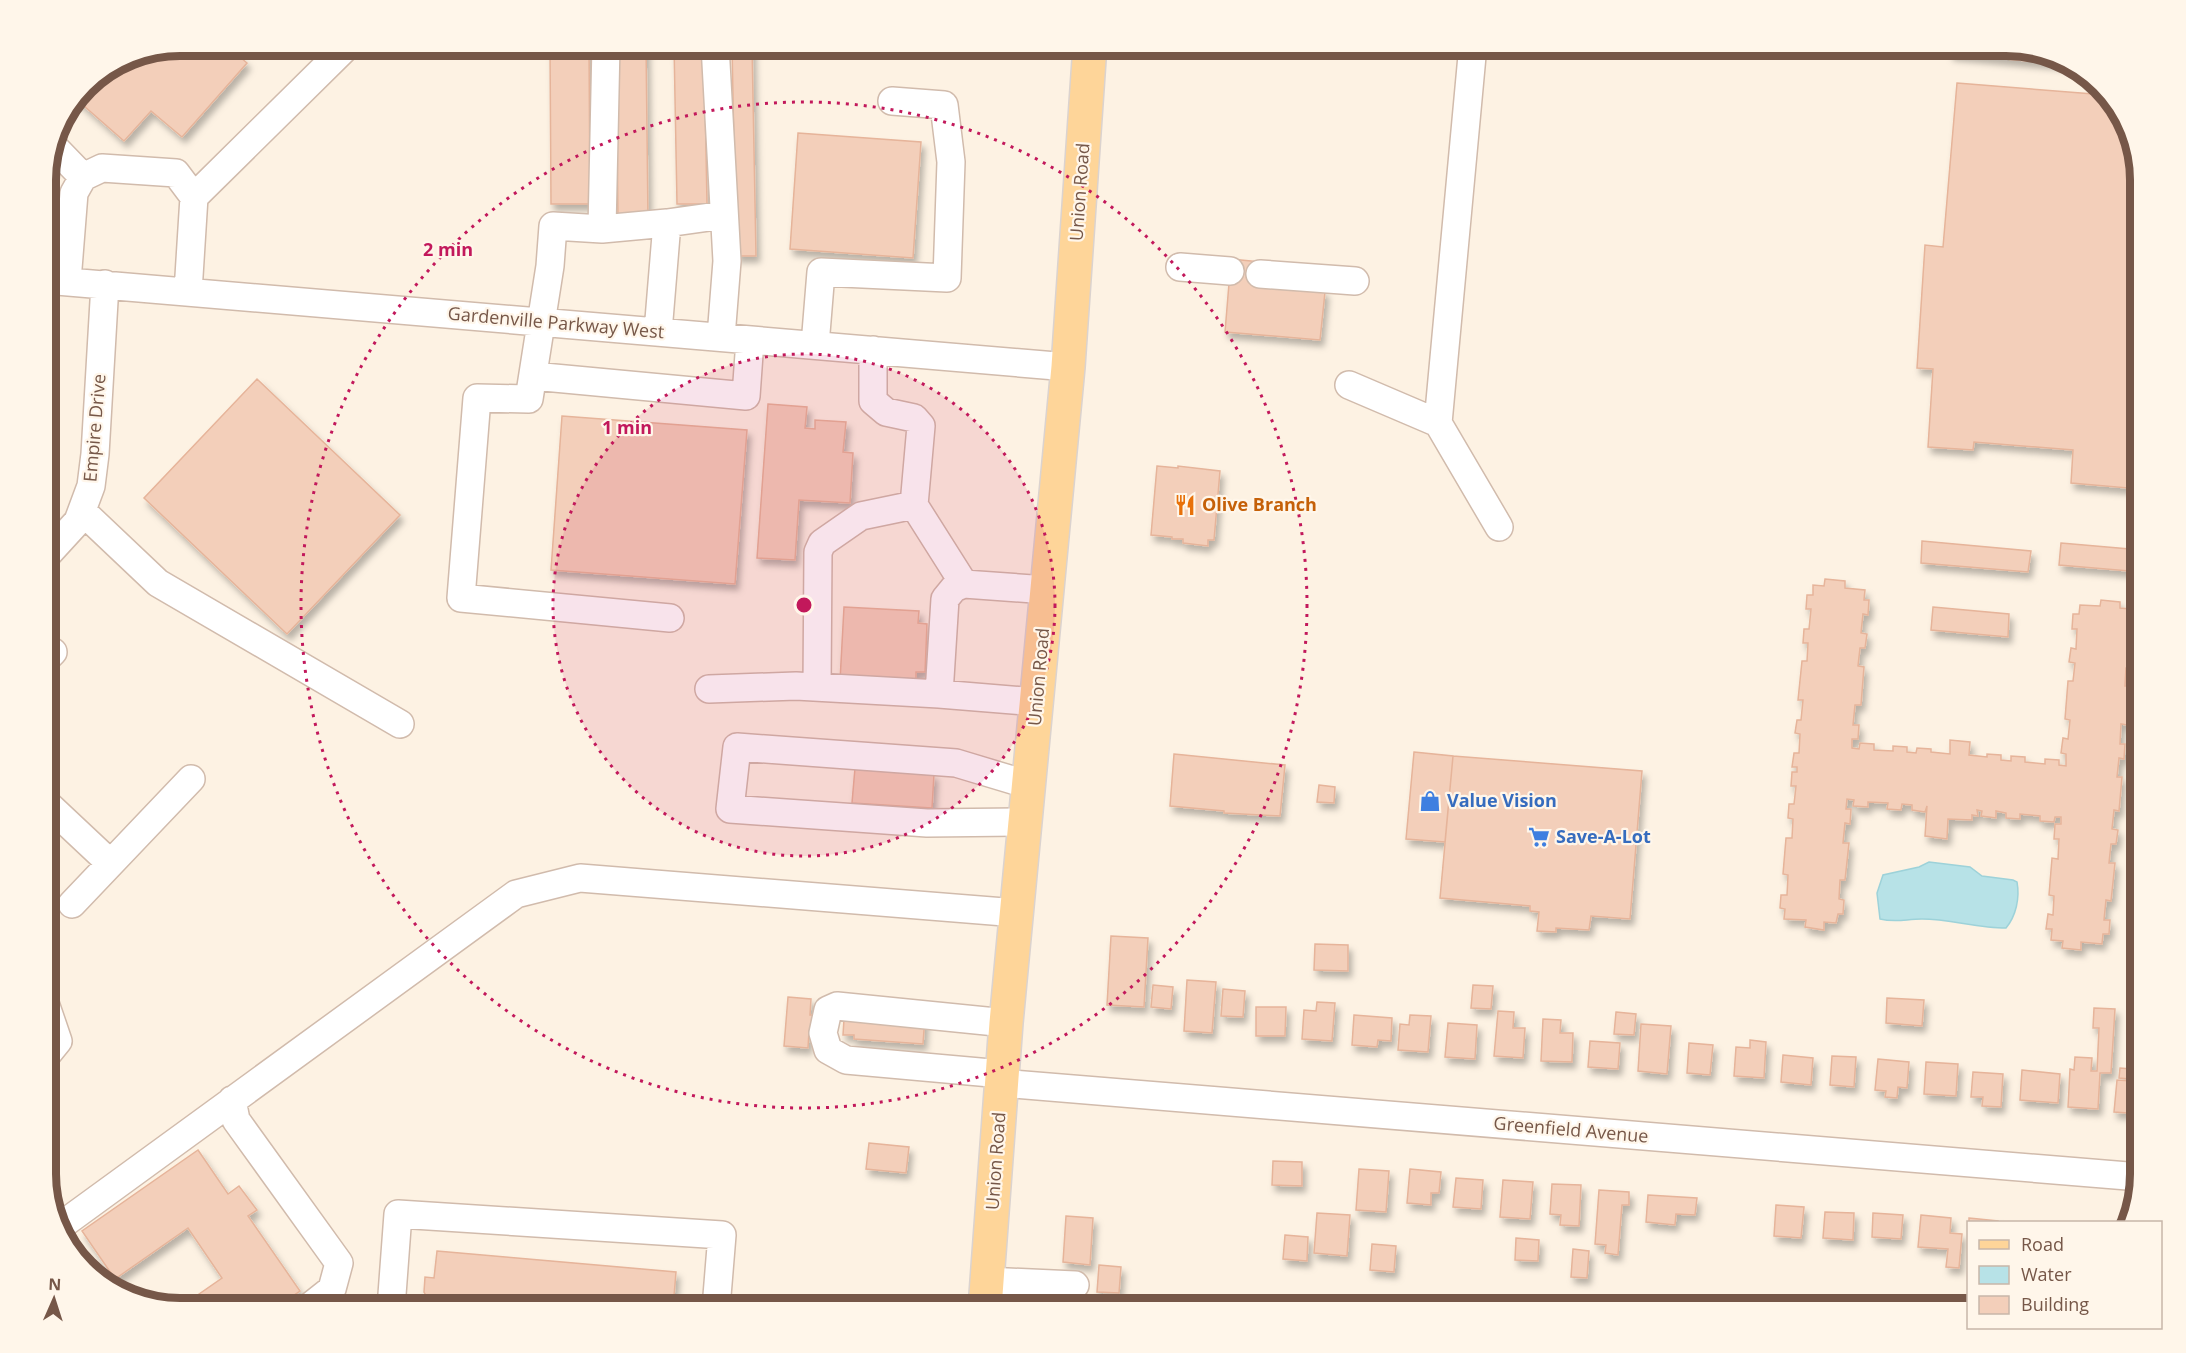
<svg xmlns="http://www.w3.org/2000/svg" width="2186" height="1353" font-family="'Open Sans',sans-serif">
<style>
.water{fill:#b7e2e7;stroke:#9dd2d9;stroke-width:1.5}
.building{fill:#f3cfba;stroke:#e6b49a;stroke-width:1.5;filter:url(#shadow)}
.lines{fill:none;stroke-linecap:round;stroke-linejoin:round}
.minor-casing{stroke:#d1bbac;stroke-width:30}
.major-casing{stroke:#dbd3cf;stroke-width:36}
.minor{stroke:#fff;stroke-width:27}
.major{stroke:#fed599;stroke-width:33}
.ring{fill:none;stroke:#c2185b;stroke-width:3;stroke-dasharray:3 6}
.labels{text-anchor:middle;stroke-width:4.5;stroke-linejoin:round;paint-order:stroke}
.street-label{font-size:18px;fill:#765748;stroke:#fff6ea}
.food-label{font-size:18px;font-weight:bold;fill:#c56008;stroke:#fff6ea;text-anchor:start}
.shop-label{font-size:18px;font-weight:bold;fill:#366cbe;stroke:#fff6ea;text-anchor:start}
.rim{fill:none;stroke:#765748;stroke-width:8}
.centre{fill:#c2185b;stroke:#fff6ea;stroke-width:3}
.ring-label{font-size:18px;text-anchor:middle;font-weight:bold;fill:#c2185b;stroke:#fff6ea;stroke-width:4.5;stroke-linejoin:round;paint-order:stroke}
</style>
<defs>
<filter id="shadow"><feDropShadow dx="3.5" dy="6" stdDeviation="3" flood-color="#0004"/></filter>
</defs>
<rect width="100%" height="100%" fill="#fdf2e3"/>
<path class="water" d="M1929 862 1970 867 1982 876 2013 880 2017 882C2020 898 2016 916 2006 928 1977 928 1950 919 1922 919 1906 919 1896 923 1880 919L1877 893 1883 875 1919 867Z"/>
<path class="building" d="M180 45H238L233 51 247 63 182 137 151 111 124 141 76 99 64 112 85 84 128 55Z
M550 45H589L590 204H551Z
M616 45H646L648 220H618Z
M674 45H704L707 204H677Z
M732 45H752L756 256H736Z
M1950 45H2006L2076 65 1950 54Z
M1957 83 2106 95 2123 112 2141 171V326L2128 488 2071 483 2073 450 1974 442 1973 450 1928 447 1933 369 1917 368 1925 245 1943 247Z
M798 133 921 142 913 258 790 249Z
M1231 259 1261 262 1325 292 1320 340 1225 332Z
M257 379 400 515 287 634 144 498Z
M768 404 807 407 805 428 815 429V420L846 422 843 452 853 453 850 503 799 500 795 560 757 558Z
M562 416 747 430 735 584 551 570Z
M1157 466 1178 468V466L1220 471 1214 540H1208V546L1183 543V539H1172V537L1151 535Z
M1922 541 2031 551 2028 572 1921 563Z
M2061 543 2141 550V572L2059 565Z
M1825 579 1845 581V588L1865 590 1864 600H1869L1868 615 1863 614 1861 633 1867 634 1865 648H1860L1858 666 1864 667 1861 705H1855L1853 725H1859L1858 739H1852V748L1859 749 1860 743 1874 744V750L1893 751V746L1907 747V752L1916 753 1917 748 1931 749V752L1950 754V740L1970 742 1969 755 1987 757V754L2001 755V760L2011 761V756L2025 757V762L2045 764V759L2059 760V765L2066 766V754L2061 753 2063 738 2068 739 2070 720 2065 719 2068 681H2073L2075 663 2069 662 2071 648 2076 649 2077 629H2072L2073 614H2079L2080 605 2100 606 2101 600 2120 602V608L2131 609 2130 619H2135V634L2129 633 2128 653H2133L2132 668H2126L2125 686H2130L2127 725 2121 724 2120 744H2125L2124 759 2119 758 2117 777H2122L2119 811 2114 810 2112 829 2118 830 2116 844H2111L2109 863H2115L2111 901 2106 900 2104 920H2110L2109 934H2103L2102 944 2081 942V950L2062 948 2063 941 2051 940 2052 929H2046L2048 914 2053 915 2054 896 2049 895 2052 858 2058 859 2059 839H2054L2055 824H2061V817H2055L2054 822 2040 821V816L2020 814V819L2006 818V813L1996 811V818L1981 816 1982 811 1977 810 1978 816 1972 815V820L1948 819 1947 839 1925 836 1927 806 1925 812 1912 810V805L1902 804 1901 810 1887 809 1888 803 1868 802V807L1853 806 1854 800 1847 799 1846 809H1851L1850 824 1845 823 1843 843H1849L1845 880H1840L1839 899 1844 900 1843 914H1838L1836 923 1824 922V930L1805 927 1806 920 1784 919 1785 909 1780 908 1781 895H1787L1788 875 1783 874 1786 838H1792L1793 819 1788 818 1789 804H1794L1796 786H1791L1792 772H1797V767H1792L1794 753H1799L1800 734 1795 733 1797 720H1801L1803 700H1798L1802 661H1807L1808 643H1803L1804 629H1809L1811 609H1806L1807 595H1813V585L1824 586Z
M844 607 919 611 918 623 927 624 925 672H916V685L840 681Z
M1933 607 2009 614 2008 637 1931 630Z
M1414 752 1453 756 1445 842 1406 839Z
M1174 754 1285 765 1280 816 1224 813V811L1170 806Z
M1453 756 1642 771 1630 919 1591 916 1589 930 1556 928V932L1537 931 1539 912 1530 911V906L1440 898Z
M855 768 934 774 932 808 852 803Z
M1319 785 1335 787 1334 803 1317 802Z
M1111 936 1148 938 1144 1007 1107 1005Z
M1315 944 1348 945V971L1314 970Z
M1187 980 1216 982 1212 1033 1184 1031Z
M1153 985 1173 987 1171 1009 1151 1007Z
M1473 985 1493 986 1491 1009 1471 1008Z
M1223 989 1245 991 1243 1017 1221 1016Z
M788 997 811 999 810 1015H818L817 1032 809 1031 808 1048 784 1046Z
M1887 998 1924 1000 1922 1026 1886 1023Z
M1317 1002 1335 1003 1332 1041 1302 1039 1304 1010 1316 1011Z
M1256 1007H1286L1285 1036H1256Z
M2094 1008 2115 1009 2111 1073H2100L2098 1109 2068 1107 2070 1069 2074 1070 2075 1057 2092 1058 2091 1071H2097L2099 1028H2093Z
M1498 1011 1514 1012 1513 1028H1525L1523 1058 1494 1056Z
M1616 1012 1636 1014 1634 1035 1614 1034Z
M1354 1015 1392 1018 1391 1041 1378 1040 1377 1047 1352 1045Z
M1410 1015 1431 1016 1428 1052 1398 1050 1400 1024 1409 1025Z
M925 1016 923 1044 854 1039V1035H843L844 1019Z
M1543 1019 1561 1020 1560 1033H1573L1572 1062 1541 1061Z
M1448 1023 1477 1025 1475 1059 1445 1057Z
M1641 1024 1671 1026 1667 1074 1638 1071Z
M1750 1040 1766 1042 1764 1078 1734 1076 1736 1047 1750 1048Z
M1590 1041 1620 1043 1618 1069 1588 1067Z
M1689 1043 1713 1045 1710 1075 1687 1073Z
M1783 1055 1813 1058 1811 1085 1781 1082Z
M1832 1056 1856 1057 1854 1087 1830 1085Z
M1878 1059 1909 1062 1907 1088 1898 1087 1897 1098 1885 1097 1886 1091 1875 1090Z
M1926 1062 1958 1064 1956 1096 1924 1094Z
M2120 1068 2131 1069 2130 1079 2119 1078Z
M2022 1070 2060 1074 2058 1103 2020 1100Z
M2133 1070H2141V1114L2114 1112 2117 1080 2131 1081Z
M1973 1072 2003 1074 2001 1107 1982 1106 1983 1097H1971Z
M869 1143 909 1147 906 1173 866 1169Z
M198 1150 228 1194 239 1186 257 1210 248 1216 300 1291 275 1308H179L222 1278 188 1228 115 1279 82 1231Z
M1273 1161 1302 1162V1186L1272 1185Z
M1359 1169 1389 1171 1386 1212 1356 1210Z
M1410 1169 1441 1172 1439 1193H1431V1205L1407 1203Z
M1456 1178 1483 1180 1481 1209 1453 1207Z
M1503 1180 1533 1182 1530 1219 1500 1217Z
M1552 1184 1581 1185 1579 1226 1560 1225 1561 1215 1550 1214Z
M1599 1190 1629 1192V1205H1622L1618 1255 1605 1253 1606 1245 1595 1244Z
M1648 1195 1697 1198 1695 1215 1676 1214 1675 1225 1646 1222Z
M1776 1205 1804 1207 1801 1238 1774 1236Z
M1825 1212 1854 1213 1853 1240 1823 1238Z
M1317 1213 1350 1215 1347 1256 1314 1253Z
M1873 1213 1903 1215 1901 1239 1872 1237Z
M1921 1215 1951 1218 1950 1233 1962 1234 1959 1268 1946 1267 1948 1249 1918 1247Z
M1066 1216 1093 1218 1090 1265 1063 1262Z
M1969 1218 1998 1221V1222H1969Z
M1285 1235 1308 1237 1307 1261 1283 1259Z
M1516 1238 1539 1240 1538 1261 1515 1260Z
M1372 1244 1396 1246 1394 1272 1370 1270Z
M1573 1249 1589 1251 1587 1278 1571 1277Z
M437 1251 676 1272 673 1308H433L424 1292 425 1277 434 1278Z
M1099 1265 1121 1267 1119 1293 1097 1292Z
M1083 1304 1105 1306V1308H1082Z"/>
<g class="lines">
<defs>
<path id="minor" d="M606 45 602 229 667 223 724 215
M715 45 727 261 721 337
M1473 45 1438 423 1499 527
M52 145 83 177
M194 197 348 45
M602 229 553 226 550 266 529 399 477 398 461 598 670 618
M1180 267 1230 271
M1260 274 1355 281
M45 280 1068 367
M67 281 74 193 83 177 102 168 176 173 194 197 188 292
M658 332 667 223
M815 345 821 272 947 278 951 162 944 105 892 101
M873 350V401L886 412 914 418 921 426 914 505 964 584
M533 376 746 396 750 340
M1349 385 1438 423
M82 511 158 583 400 724
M45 557 78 521 91 486 95 454 105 284
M45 660 53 652
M817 687 818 552 822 543 861 516 914 505
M709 689 796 686 939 694 1037 702
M939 694 945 599 954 588 964 584 1047 590
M45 802 110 863
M1025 822 927 823 730 809 737 747 956 763 1029 785
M72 904 191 779
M45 1003 58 1041 45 1057
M1002 1074 846 1060 828 1050 823 1033 828 1010 837 1006 1006 1023
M1001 1083 2140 1177
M232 1100 236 1120 339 1263 332 1289 308 1308
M59 1227 516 894 580 878 1017 913
M987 1281 1075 1285
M391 1308 398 1214 722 1235 716 1308"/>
<path id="major" d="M985 1308 1006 1023 1068 367 1090 45"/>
</defs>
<use href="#minor" class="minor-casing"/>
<use href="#major" class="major-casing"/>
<use href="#minor" class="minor"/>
<use href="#major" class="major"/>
</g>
<circle cx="804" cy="605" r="251" fill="#c2185b" fill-opacity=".12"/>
<g class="ring">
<circle cx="804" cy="605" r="251"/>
<circle cx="804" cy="605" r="503"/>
</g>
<defs>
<symbol id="restaurant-bare" viewBox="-9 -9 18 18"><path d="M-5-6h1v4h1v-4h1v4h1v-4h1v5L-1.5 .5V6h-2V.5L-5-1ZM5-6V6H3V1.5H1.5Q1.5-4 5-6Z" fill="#e8710a" stroke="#fff6ea" stroke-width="2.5" paint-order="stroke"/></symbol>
<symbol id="shop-bare" viewBox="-9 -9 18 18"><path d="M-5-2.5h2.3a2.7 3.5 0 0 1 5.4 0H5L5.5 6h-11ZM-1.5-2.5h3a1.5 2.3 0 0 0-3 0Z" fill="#3f7fe0" stroke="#fff6ea" stroke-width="2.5" paint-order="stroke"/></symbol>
<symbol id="supermarket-bare" viewBox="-9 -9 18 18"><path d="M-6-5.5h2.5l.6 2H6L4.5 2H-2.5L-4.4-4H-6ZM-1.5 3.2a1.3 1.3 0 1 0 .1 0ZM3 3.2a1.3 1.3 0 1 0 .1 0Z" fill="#3f7fe0" stroke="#fff6ea" stroke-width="2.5" paint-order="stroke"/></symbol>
</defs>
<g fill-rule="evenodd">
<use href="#restaurant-bare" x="1170" y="490" width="30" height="30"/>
<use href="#shop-bare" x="1415" y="786" width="30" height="30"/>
<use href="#supermarket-bare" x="1524" y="822" width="30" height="30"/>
</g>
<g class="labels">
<g class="street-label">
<text transform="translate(1080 192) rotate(-86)" y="6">Union Road</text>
<text transform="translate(556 323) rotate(5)" y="6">Gardenville Parkway West</text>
<text transform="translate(95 428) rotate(-85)" y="6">Empire Drive</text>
<text transform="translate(1039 677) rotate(-85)" y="6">Union Road</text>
<text transform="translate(1571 1130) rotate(5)" y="6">Greenfield Avenue</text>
<text transform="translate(996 1161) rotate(-86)" y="6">Union Road</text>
</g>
<g class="food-label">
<text x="1202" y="511">Olive Branch</text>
</g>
<g class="shop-label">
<text x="1447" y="807">Value Vision</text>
<text x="1556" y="843">Save-A-Lot</text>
</g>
</g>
<path d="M0 0H2186V1353H0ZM180 56H2006A124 124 0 0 1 2130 180V1174A124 124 0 0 1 2006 1298H180A124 124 0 0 1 56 1174V180A124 124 0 0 1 180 56Z" fill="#fff6ea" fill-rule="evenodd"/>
<path class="rim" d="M180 56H2006A124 124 0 0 1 2130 180V1174A124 124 0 0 1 2006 1298H180A124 124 0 0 1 56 1174V180A124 124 0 0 1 180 56Z"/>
<circle cx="804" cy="605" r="9" class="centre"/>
<g class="ring-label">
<text x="448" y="256">2 min</text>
<text x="627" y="434">1 min</text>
</g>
<rect x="1967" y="1221" width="195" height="108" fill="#fff6ea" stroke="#c8b6a9" stroke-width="1.5"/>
<rect x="1979" y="1240" width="30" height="9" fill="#fed599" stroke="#c8b6a9" stroke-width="1.5"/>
<text x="2021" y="1251" font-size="18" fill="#765748">Road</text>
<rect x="1979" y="1266" width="30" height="18" fill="#b7e2e7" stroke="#c8b6a9" stroke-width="1.5"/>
<text x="2021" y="1281" font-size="18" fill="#765748">Water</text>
<rect x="1979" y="1296" width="30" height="18" fill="#f3cfba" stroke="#c8b6a9" stroke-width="1.5"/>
<text x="2021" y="1311" font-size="18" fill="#765748">Building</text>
<g transform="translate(54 1299) rotate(3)" stroke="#fff6ea" stroke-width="4.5" paint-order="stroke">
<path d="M0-4.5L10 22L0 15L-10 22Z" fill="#765748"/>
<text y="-9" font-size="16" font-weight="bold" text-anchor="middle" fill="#765748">N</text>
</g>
</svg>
